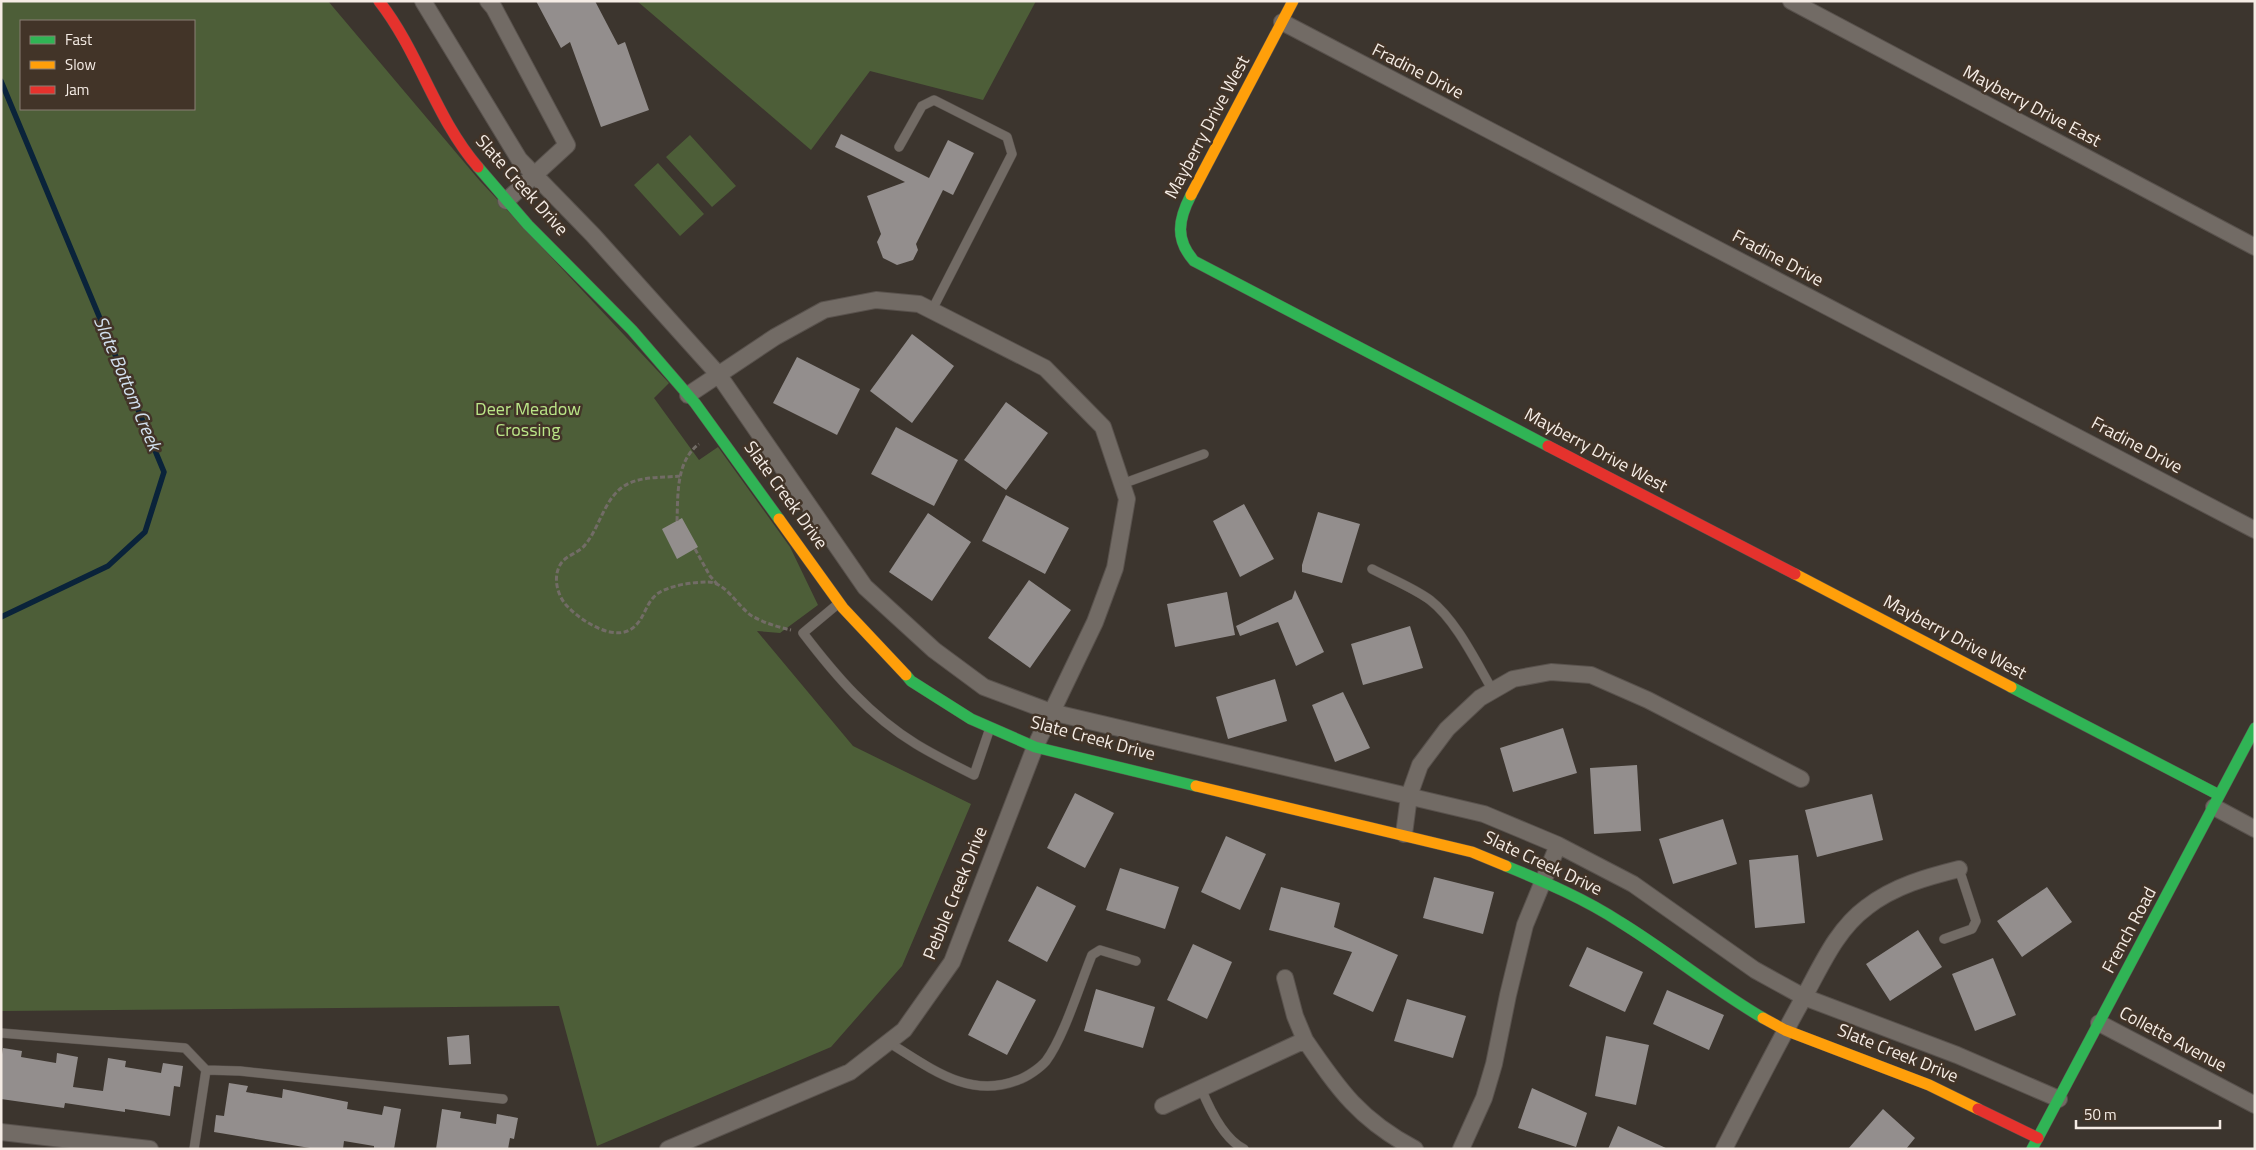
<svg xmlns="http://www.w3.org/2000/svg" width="2256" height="1150" font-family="'Titillium Web',sans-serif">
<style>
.green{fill:#4d5e38;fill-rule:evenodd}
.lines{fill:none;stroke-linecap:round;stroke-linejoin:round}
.stream{stroke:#0a233a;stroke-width:5.5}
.building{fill:#938e8d}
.lane-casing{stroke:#59524d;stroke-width:10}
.street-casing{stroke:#59524d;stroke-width:18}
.fast-casing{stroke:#59524d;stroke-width:12}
.slow-casing{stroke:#59524d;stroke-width:12}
.jam-casing{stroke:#59524d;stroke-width:12}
.path{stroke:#726c66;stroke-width:3;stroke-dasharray:5 2.5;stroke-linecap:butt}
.lane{stroke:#726b65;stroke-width:9}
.street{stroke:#726b65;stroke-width:16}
.fast{stroke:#30b455;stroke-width:11}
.slow{stroke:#ff9f0a;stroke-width:11}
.jam{stroke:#e5322d;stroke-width:11}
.labels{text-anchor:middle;stroke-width:5;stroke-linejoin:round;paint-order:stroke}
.street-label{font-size:18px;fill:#f5ece5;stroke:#423428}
.park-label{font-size:18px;fill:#bbe688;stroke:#423428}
.water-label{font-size:19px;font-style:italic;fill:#d2e0ef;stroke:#423428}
</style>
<rect width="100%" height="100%" fill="#3c352e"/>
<path class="green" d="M1 1H328L480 181 669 383 654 398 699 460 718 447 790 547 818 605 780 633 757 631 853 746 971 804 902 966 831 1047 597 1146 559 1006 1 1011ZM21 21H194V109H21Z
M637 1H1036L983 100 870 71 811 150Z
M690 135 736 186 712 207 666 157Z
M658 163 704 214 680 236 634 185Z"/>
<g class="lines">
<path class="stream" d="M1 81 164 472 145 532 108 566 1 617"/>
</g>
<path class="building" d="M536 1H595L618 45 625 42 649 110 601 127 570 42 561 48Z
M841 134 929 178 948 140 974 153 953 195 943 190 916 244 918 250 913 260 897 265 883 258 877 242 881 234 867 196 905 182 835 147Z
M912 334 954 366 912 423 870 391Z
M797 357 860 389 837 435 773 403Z
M1006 402 1048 433 1006 490 964 460Z
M896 427 958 460 934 506 871 474Z
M1006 495 1069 528 1045 574 982 541Z
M1244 504 1274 559 1240 577 1213 521Z
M1318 512 1360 524 1342 583 1302 572V565Z
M928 513 971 542 932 601 889 572Z
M682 518 698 547 677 559 662 529Z
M1029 580 1071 610 1030 668 988 638Z
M1295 590 1324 652 1296 666 1278 622 1240 636 1236 626 1292 599Z
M1227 592 1235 635 1175 647 1167 604Z
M1410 626 1423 668 1363 685 1351 644Z
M1275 679 1287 721 1228 739 1216 697Z
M1343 692 1370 748 1335 762 1312 705Z
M1563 728 1577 773 1513 792 1500 748Z
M1637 765 1641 831 1594 834 1590 768Z
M1075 793 1114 813 1085 868 1047 848Z
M1872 794 1883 840 1817 857 1805 810Z
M1723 819 1737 864 1673 884 1659 839Z
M1226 836 1266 854 1240 910 1201 892Z
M1798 855 1805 923 1755 928 1749 860Z
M1120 868 1179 887 1165 929 1106 910Z
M1434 877 1494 892 1483 934 1423 918Z
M1037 886 1076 906 1047 962 1008 941Z
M1281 887 1340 903 1334 927 1398 955 1373 1012 1333 994 1352 952 1269 930Z
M2047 887 2072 922 2022 957 1997 921Z
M1918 930 1942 967 1890 1001 1866 964Z
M1193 944 1232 962 1207 1019 1167 1000Z
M1587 947 1643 972 1625 1012 1569 986Z
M1993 958 2016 1015 1975 1031 1952 974Z
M997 980 1036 1000 1007 1055 968 1035Z
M1096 989 1155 1007 1143 1048 1084 1031Z
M1667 990 1724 1015 1709 1050 1653 1024Z
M1407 999 1466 1016 1453 1058 1394 1041Z
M469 1035 471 1064 449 1065 447 1037Z
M1606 1036 1649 1045 1636 1105 1595 1096Z
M3 1048 22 1051 21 1057 56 1063 57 1053 78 1057 73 1087 103 1091 108 1058 126 1061 125 1067 161 1073 163 1063 183 1066 180 1087 174 1086 170 1116 125 1109V1112L65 1103 64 1108 1 1099V1061Z
M229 1083 248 1086 246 1092 282 1098 283 1089 348 1102 347 1109 382 1115 384 1106 401 1109 394 1149H374V1146L344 1141 343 1149H316L214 1132 216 1115 224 1116Z
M1532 1088 1587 1113 1576 1147 1518 1128Z
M442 1109 461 1112 460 1118 496 1124 497 1114 518 1118 514 1139 510 1138 508 1149H436Z
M1883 1109 1915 1138 1906 1149H1848Z
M1618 1126 1668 1149H1608Z"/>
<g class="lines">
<defs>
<path id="lane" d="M899 147 922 106 934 100 1007 137 1012 154 932 310
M1122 484 1204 454
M1372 569C1391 579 1412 587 1430 600 1456 620 1476 662 1493 691
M839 603 803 633C835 675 870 716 916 744 934 755 954 765 974 775L990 728
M1944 939 1972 929 1976 921 1959 869
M1 1033 185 1048 206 1070
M888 1042C929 1067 969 1100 1018 1080 1027 1077 1040 1068 1046 1061 1064 1037 1080 984 1092 955L1100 950 1136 961
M1201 1088C1209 1108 1224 1139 1244 1149
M194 1149 206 1070 240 1071 503 1099"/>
<path id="street" d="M423 1 519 159 593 235 718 374 865 587 934 650 984 687 1051 712 1484 814 1558 845 1633 884 1755 970 1804 997 1957 1055 2059 1099
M488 1 494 8 567 145 506 201
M1791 1 2255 247
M1282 22 2255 530
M2214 807 2255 829
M1404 834 1409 796 1420 765 1447 729 1480 698 1513 679 1551 672 1591 675 1648 700 1801 779
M1285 978 1295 1016 1305 1040
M2099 1023 2255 1105
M1163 1106 1305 1040C1339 1090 1360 1120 1415 1149
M1 1132 150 1149
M668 1149 850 1072 904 1030 952 962 1035 747 1095 622 1115 568 1127 499 1103 427 1045 368 919 304 876 300 824 310 775 337 688 395
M1461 1149 1484 1098 1494 1064 1508 995 1525 925 1558 845
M1724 1149C1750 1098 1776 1047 1804 997 1822 964 1837 929 1867 907 1894 886 1927 877 1959 869"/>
<path id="fast" d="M478 167 528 225 632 330 695 403 779 519
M1191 195C1178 220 1175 239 1194 261L1548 446
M906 675 911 681 971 719 1035 747 1196 786
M2011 687 2219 795
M1506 866C1545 882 1585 899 1620 922 1669 952 1713 989 1763 1018
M2032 1149 2255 728"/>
<path id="slow" d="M1191 195 1293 1
M779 519 843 608 906 675
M1795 574 2011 687
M1196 786 1472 852 1506 866
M1763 1018 1785 1030 1929 1085 1978 1109"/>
<path id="jam" d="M379 1C419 52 436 119 478 167
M1548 446 1795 574
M1978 1109 2038 1138"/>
</defs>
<use href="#lane" class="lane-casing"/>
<use href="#street" class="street-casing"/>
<use href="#fast" class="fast-casing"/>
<use href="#slow" class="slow-casing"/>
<use href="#jam" class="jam-casing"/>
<path class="path" d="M680 476C662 478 639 476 624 486 604 499 600 527 585 545 578 554 564 555 559 567 553 580 558 598 569 608 583 622 618 645 636 625 645 616 646 603 657 594 670 585 693 582 708 582 726 582 738 607 752 616 764 623 778 627 791 630
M677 521C678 494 676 461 699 444
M695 549 710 576 717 584"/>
<use href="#lane" class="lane"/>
<use href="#street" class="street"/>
<use href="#fast" class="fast"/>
<use href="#slow" class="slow"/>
<use href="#jam" class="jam"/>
</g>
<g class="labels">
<g class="street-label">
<text transform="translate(1418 71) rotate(27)" y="6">Fradine Drive</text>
<text transform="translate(2032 106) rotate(28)" y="6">Mayberry Drive East</text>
<text transform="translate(1207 127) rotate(-62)" y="6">Mayberry Drive West</text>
<text transform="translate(522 185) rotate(48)" y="6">Slate Creek Drive</text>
<text transform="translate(1778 258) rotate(28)" y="6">Fradine Drive</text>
<text transform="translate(2137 445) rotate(28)" y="6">Fradine Drive</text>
<text transform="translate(1596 450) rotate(28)" y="6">Mayberry Drive West</text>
<text transform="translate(786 495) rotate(54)" y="6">Slate Creek Drive</text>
<text transform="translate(1955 637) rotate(28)" y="6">Mayberry Drive West</text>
<text transform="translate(1093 738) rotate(15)" y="6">Slate Creek Drive</text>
<text transform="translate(1543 863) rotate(25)" y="6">Slate Creek Drive</text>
<text transform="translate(955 893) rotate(-68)" y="6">Pebble Creek Drive</text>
<text transform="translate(2129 930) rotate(-62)" y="6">French Road</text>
<text transform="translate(2173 1039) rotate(28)" y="6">Collette Avenue</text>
<text transform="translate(1898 1053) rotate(22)" y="6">Slate Creek Drive</text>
</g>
<g class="park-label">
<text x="528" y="415">Deer Meadow<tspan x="528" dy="21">Crossing</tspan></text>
</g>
<g class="water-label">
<text transform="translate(128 383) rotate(67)" y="7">Slate Bottom Creek</text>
</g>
</g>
<rect width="2256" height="1150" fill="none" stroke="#f5ece5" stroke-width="5"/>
<rect x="20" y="20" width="175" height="90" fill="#423428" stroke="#8a7e74"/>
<rect x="30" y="36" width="25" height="8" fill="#30b455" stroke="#8a7e74"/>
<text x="65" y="45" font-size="15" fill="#f5ece5">Fast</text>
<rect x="30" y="61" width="25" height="8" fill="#ff9f0a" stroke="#8a7e74"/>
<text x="65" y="70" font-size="15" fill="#f5ece5">Slow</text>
<rect x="30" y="86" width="25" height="8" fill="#e5322d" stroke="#8a7e74"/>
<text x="65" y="95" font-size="15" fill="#f5ece5">Jam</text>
<path d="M2076 1120v8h144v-8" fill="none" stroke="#f5ece5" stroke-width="2.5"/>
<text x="2084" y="1120" font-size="15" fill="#f5ece5" stroke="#423428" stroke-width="4" paint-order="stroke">50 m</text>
</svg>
